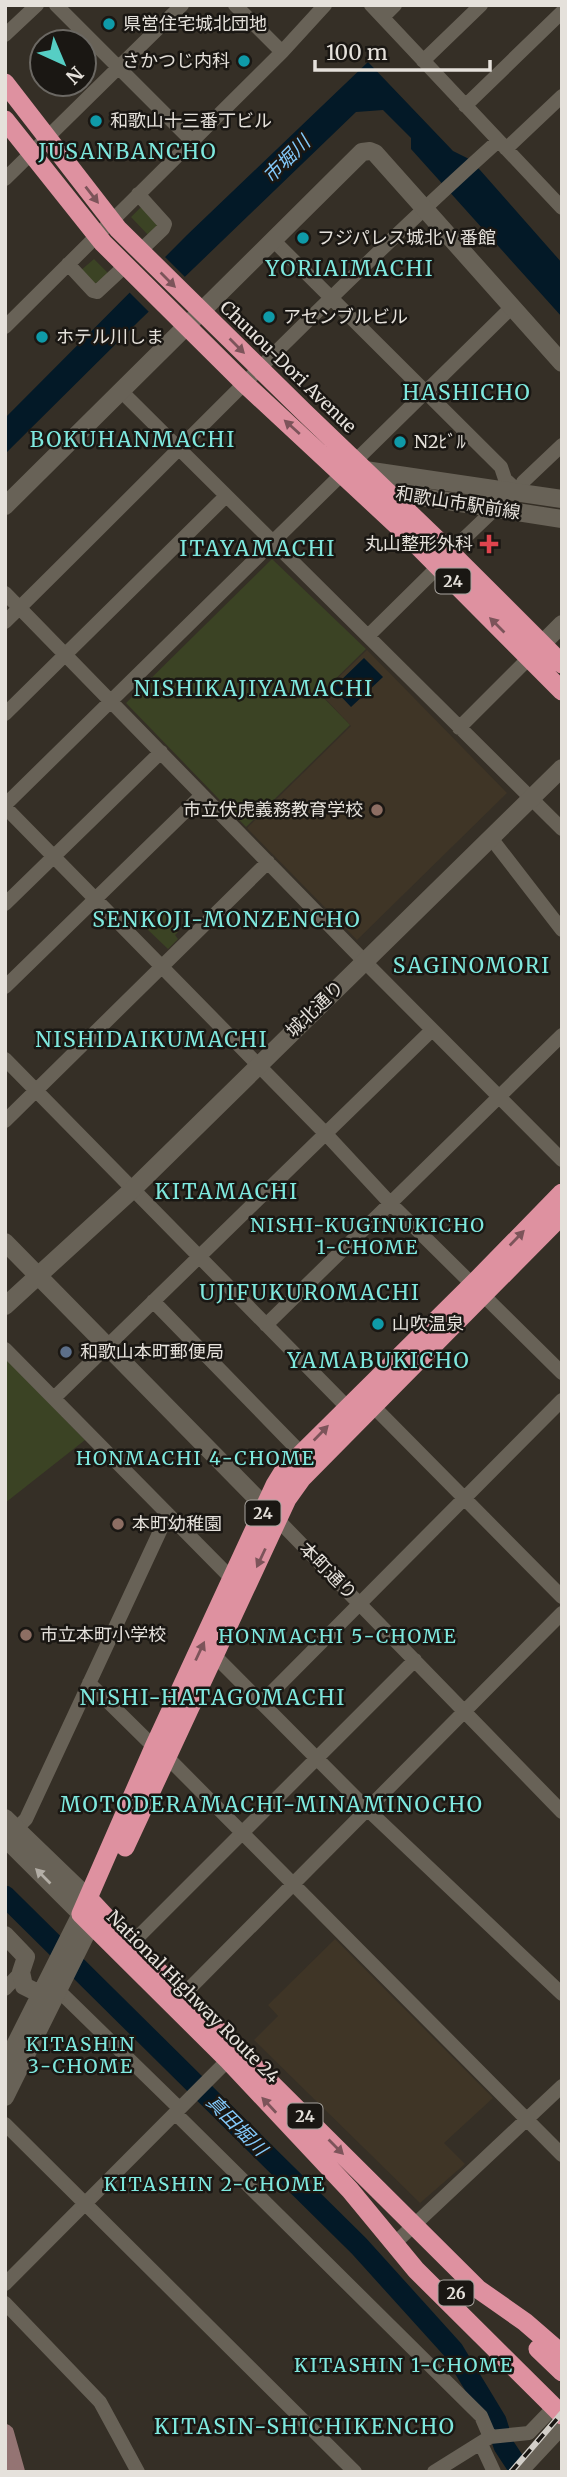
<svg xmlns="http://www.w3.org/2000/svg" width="567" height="2477" font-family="Merriweather,'Noto Sans JP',serif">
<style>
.built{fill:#3f3526}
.green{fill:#3b4324}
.water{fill:#031927}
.pier{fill:#352f26}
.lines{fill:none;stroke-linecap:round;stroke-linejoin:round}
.river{stroke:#031927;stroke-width:21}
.minor{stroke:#686257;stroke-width:14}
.tertiary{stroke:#686257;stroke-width:18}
.secondary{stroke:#947473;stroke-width:18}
.trunk{stroke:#de91a0;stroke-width:19}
.rail-casing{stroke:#d3cfc9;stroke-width:6}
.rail{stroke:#1a1713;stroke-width:3.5;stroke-dasharray:10;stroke-linecap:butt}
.oneway{fill:#7c545a}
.oneway2{fill:#b3aea6}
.culture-dot{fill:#0f9aa8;stroke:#1a1713;stroke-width:2.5}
.health-dot{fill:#e0444e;stroke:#1a1713;stroke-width:2.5}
.education-dot{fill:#8d6e63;stroke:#1a1713;stroke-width:2.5}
.service-dot{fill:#5c6f8a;stroke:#1a1713;stroke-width:2.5}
.labels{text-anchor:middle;stroke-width:5;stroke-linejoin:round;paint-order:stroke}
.shield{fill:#1a1713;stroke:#a8a49f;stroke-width:2}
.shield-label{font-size:16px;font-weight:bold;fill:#e5e1db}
.poi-label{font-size:18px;fill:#e5e1db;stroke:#1a1713;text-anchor:start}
.street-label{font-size:18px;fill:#e5e1db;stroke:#1a1713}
.water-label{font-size:19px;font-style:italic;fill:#83c9fa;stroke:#1a1713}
.neighbourhood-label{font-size:19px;letter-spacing:2px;fill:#7ee8de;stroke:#1a1713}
.quarter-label{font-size:21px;letter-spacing:2px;fill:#7ee8de;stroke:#1a1713}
</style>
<rect width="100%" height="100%" fill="#352f26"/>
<path class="built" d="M367 650 507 793 357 940 247 828 351 726 321 694Z
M335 1939 493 2098 444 2143 465 2164 420 2203 254 2040 278 2016 268 2005Z"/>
<path class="green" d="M142 206 158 225 149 236 131 217Z
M94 259 109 274 96 283H92L80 271Z
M272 559 366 649 320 694 350 725 246 827 126 703Z
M164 910 174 921 171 924 178 932 175 935 178 939 168 949 146 928Z
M5 1358 85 1440 5 1503Z"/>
<path class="water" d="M368 62 453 151 469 159 480 170 562 263V317L411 149V138L383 110 356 112 140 320 5 454V418L187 235Z
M364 658 383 677 351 707 333 688Z"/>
<path class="pier" d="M163 255 187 279 151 314 127 290Z"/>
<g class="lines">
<path class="river" d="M5 1896 359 2246 453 2350 496 2421 504 2446 521 2472"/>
<path class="minor" d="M56 5 192 141
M235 5 282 52
M371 5 562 208
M383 17 395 5
M5 35 37 5
M423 61 481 5
M465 106 562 12
M506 149 562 96
M5 179 182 5
M138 194 165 224 163 229 140 251
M273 240 501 467 505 479 520 493 523 482 562 445
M68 264 93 291 97 292 125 266
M5 327 282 52 325 5
M120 390 562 829
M450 552 495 509 508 491
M5 593 364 961 562 1160
M5 622C169 461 327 295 498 141
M368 636 439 566
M5 714 226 496
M459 728 529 658
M5 805 512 307
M5 807 325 1133 390 1203 562 1373
M491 838 562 930
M5 904 161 752
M5 987 202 795
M5 1059 347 1407
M5 1121 268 862
M153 1301 302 1454
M266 1325 562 1035
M5 1349 233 1580
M54 1398 432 1030
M372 1405 562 1597
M278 1520 562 1812
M215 1656 368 1810 562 1994
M89 1683 154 1747
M261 1703 562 1400
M167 1757 562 2155
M16 1829 26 1819 168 1514
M131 1944 415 1660
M5 1989 21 1972
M57 1989 179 2108
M183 1995 562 1613
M175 2113 481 2416 490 2437
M5 2124 355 2472
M394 2244 562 2086
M5 2284 234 2054
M5 2303 100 2402 138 2472
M481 2444 494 2472
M434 2472 490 2437 529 2433 554 2407
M521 2472 562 2428"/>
<path class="tertiary" d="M361 476 365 470 562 499
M383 491 562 519
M5 506 362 152 370 151 375 153 562 363
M542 644 562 624
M5 1242 273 1515
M5 1306 133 1189 562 768
M5 1818 88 1898
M5 1838 81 1914 5 2065
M5 1935 26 1957 21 1972 24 1986 40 1994
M5 2097 91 1924"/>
<path class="secondary" d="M5 2433 16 2472"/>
<path class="trunk" d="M5 83 118 229 304 412 450 552 562 664
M5 120 103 243 244 383 402 530 562 691
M562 1193 473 1284 283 1472 275 1485 154 1747 81 1914 228 2060 350 2190 416 2270 562 2415
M125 1847 287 1499 302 1478 562 1215
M88 1898 131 1944 478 2289 525 2322 562 2354
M538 2349 562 2372"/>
<defs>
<path id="rail" d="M511 2472 562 2413"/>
</defs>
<use href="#rail" class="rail-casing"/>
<use href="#rail" class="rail"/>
</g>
<defs><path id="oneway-solid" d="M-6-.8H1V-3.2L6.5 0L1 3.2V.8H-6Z" transform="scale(1.75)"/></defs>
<g class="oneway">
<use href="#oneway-solid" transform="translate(92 195) rotate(52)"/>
<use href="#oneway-solid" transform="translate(168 280) rotate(45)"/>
<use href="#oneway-solid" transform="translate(237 346) rotate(45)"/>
<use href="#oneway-solid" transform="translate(292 427) rotate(-138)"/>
<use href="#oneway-solid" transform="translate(497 625) rotate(-135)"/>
<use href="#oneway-solid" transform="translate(517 1238) rotate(-46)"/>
<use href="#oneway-solid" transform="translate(321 1433) rotate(-46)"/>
<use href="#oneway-solid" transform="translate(261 1558) rotate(115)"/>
<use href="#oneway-solid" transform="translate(200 1651) rotate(-65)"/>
<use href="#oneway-solid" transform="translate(269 2105) rotate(-133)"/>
<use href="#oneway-solid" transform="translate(336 2147) rotate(45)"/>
</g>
<use class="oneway2" href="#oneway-solid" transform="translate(43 1876) rotate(-135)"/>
<g class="culture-dot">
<circle cx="109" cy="24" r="7"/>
<circle cx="244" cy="61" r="7"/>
<circle cx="96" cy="121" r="7"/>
<circle cx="303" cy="238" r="7"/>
<circle cx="269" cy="317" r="7"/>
<circle cx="42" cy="337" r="7"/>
<circle cx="400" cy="442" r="7"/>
<circle cx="378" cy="1324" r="7"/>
</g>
<path class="health-dot" d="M485.5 533.5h7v7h7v7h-7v7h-7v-7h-7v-7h7z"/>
<g class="education-dot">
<circle cx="377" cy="810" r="7"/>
<circle cx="118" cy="1524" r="7"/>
<circle cx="26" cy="1635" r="7"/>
</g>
<circle class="service-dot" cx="66" cy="1352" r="7"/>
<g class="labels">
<g class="shield">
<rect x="435.5" y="568.5" width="35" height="25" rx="5"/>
<rect x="245.5" y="1500.5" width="35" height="25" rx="5"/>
<rect x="287.5" y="2103.5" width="35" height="25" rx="5"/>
<rect x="438.5" y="2280.5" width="35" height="25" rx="5"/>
</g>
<g class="shield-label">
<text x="453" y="587">24</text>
<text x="263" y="1519">24</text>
<text x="305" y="2122">24</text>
<text x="456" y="2299">26</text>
</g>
<g class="poi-label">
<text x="123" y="30">県営住宅城北団地</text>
<text x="230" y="67" text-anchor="end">さかつじ内科</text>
<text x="110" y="127">和歌山十三番丁ビル</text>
<text x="317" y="244">フジパレス城北Ⅴ番館</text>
<text x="283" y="323">アセンブルビル</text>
<text x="56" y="343">ホテル川しま</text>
<text x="414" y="448">N2ﾋﾞﾙ</text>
<text x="473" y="550" text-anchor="end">丸山整形外科</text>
<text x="363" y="816" text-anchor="end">市立伏虎義務教育学校</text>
<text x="392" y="1330">山吹温泉</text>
<text x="80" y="1358">和歌山本町郵便局</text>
<text x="132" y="1530">本町幼稚園</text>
<text x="40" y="1641">市立本町小学校</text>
</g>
<g class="street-label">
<text transform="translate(288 367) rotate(44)" y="6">Chuuou-Dori Avenue</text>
<text transform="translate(458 503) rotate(9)" y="6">和歌山市駅前線</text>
<text transform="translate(315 1009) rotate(-44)" y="6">城北通り</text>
<text transform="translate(328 1571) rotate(45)" y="6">本町通り</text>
<text transform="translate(193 1997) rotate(45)" y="6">National Highway Route 24</text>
</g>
<g class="water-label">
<text transform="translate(286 159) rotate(-45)" y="7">市堀川</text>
<text transform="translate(237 2125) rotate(45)" y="7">真田堀川</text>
</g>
<g class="neighbourhood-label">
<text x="368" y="1232">NISHI-KUGINUKICHO<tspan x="368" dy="22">1-CHOME</tspan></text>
<text x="196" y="1465">HONMACHI 4-CHOME</text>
<text x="338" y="1643">HONMACHI 5-CHOME</text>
<text x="81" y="2051">KITASHIN<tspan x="81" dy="22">3-CHOME</tspan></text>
<text x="215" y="2191">KITASHIN 2-CHOME</text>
<text x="404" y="2372">KITASHIN 1-CHOME</text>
</g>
<g class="quarter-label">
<text x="128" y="159">JUSANBANCHO</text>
<text x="350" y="276">YORIAIMACHI</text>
<text x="467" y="400">HASHICHO</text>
<text x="133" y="447">BOKUHANMACHI</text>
<text x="258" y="556">ITAYAMACHI</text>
<text x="254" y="696">NISHIKAJIYAMACHI</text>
<text x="227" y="927">SENKOJI-MONZENCHO</text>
<text x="472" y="973">SAGINOMORI</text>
<text x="152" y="1047">NISHIDAIKUMACHI</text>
<text x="227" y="1199">KITAMACHI</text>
<text x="310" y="1300">UJIFUKUROMACHI</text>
<text x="379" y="1368">YAMABUKICHO</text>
<text x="213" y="1705">NISHI-HATAGOMACHI</text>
<text x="272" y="1812">MOTODERAMACHI-MINAMINOCHO</text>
<text x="305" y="2434">KITASIN-SHICHIKENCHO</text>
</g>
</g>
<rect width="567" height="2477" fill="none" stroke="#e5e1db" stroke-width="14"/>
<g transform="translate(63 63) rotate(136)"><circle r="33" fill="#1a1713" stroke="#6b6863" stroke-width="2"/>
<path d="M0-5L12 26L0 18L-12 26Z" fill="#56cec4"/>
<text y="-10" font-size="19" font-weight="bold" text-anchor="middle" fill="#e5e1db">N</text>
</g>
<path d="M315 60v10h175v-10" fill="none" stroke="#e5e1db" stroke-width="3.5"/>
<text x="326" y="60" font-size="21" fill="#e5e1db" stroke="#1a1713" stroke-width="5" paint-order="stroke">100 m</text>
</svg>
